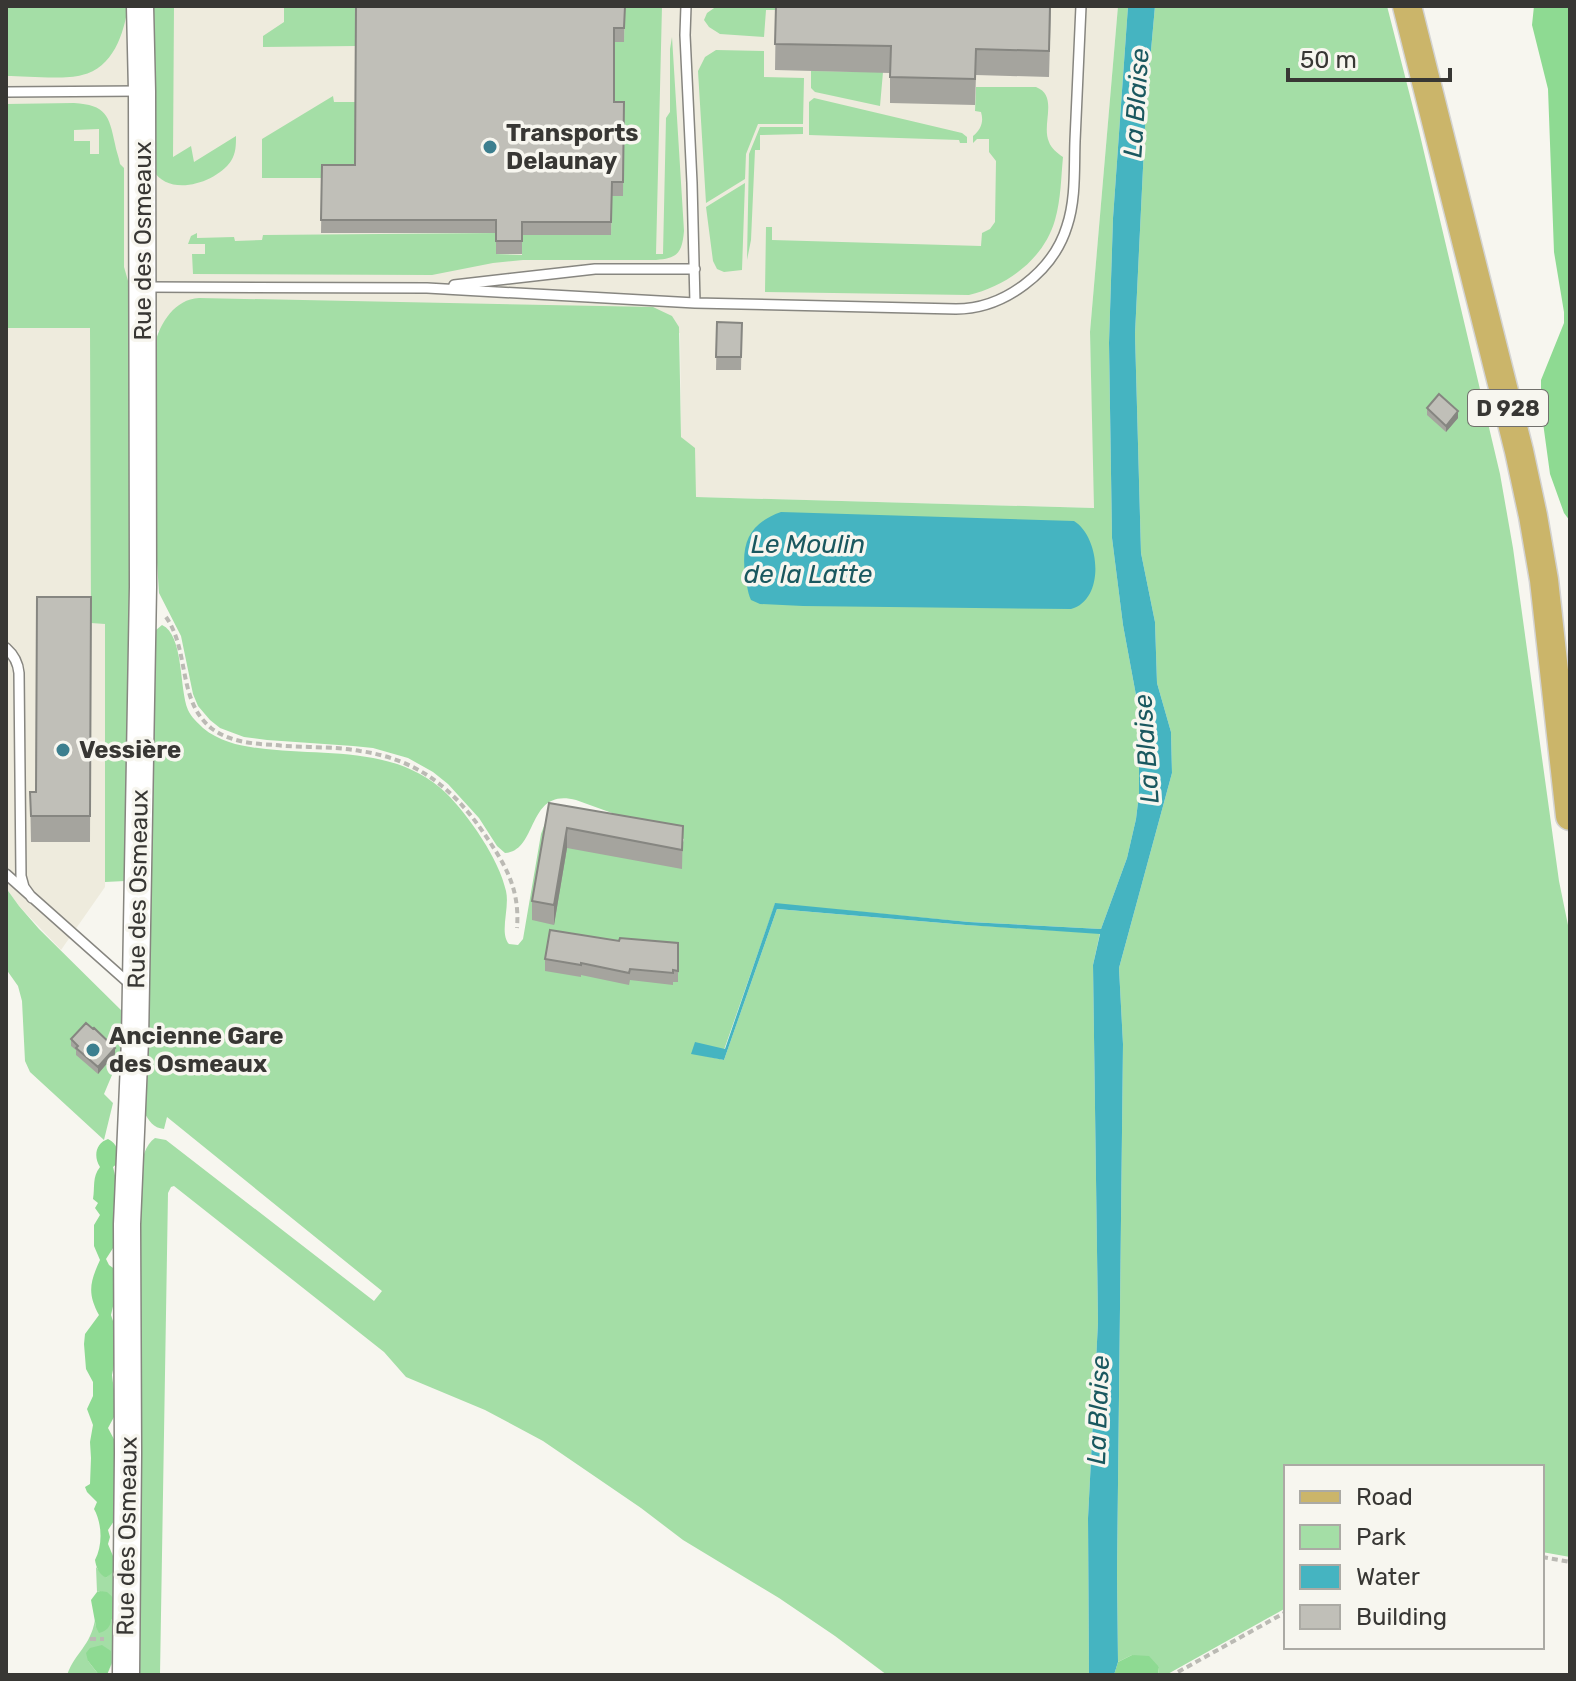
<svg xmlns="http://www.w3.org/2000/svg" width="1576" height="1681" font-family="Rubik,sans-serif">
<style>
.built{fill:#eeebdd}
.green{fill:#a4dea6;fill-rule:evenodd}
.forest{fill:#8eda92}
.water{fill:#45b4c1}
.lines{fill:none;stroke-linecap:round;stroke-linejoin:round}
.lane-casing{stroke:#878680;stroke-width:12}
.secondary-casing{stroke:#878680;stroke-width:29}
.primary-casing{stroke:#d3d3d2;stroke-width:31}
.path{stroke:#bbbab4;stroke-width:4;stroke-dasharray:6 4;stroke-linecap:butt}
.lane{stroke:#fff;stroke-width:9}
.secondary{stroke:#fff;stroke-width:26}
.primary{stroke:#cbb56a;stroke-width:28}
.wall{fill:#a5a49e}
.shaded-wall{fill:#868681}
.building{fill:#c0bfb8;stroke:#868681;stroke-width:2}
.poi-dot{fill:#3c7f8f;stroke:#f7f6ef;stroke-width:3}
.labels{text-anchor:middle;stroke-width:7;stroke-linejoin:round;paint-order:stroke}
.shield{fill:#f7f6ef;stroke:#71706c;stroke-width:2}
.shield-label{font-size:22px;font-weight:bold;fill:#383734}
.poi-label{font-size:24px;font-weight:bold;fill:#383734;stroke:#f7f6ef;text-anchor:start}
.street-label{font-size:24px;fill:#383734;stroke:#f7f6ef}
.water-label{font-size:26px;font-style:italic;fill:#1a585f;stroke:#f7f6ef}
</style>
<rect width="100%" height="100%" fill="#f7f6ef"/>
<path class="built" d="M6 6H1118L1090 332 1095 508 695 497V449L681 437 680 333 107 331 105 887 61 950 19 906 6 888Z"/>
<path class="green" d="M6 6H128C124 34 113 68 82 75 64 80 26 76 6 76Z
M150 6H174L173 157 191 146 194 162 236 136C236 145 236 153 231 161 216 183 169 198 153 170Z
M284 6H356V46L263 47V36L284 22Z
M625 6H662L656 254H663L666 118 670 112V49L672 37 684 231C682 253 678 258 656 260H523L493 263 432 275 193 274 192 254H205V244H188L191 236 197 233V238L234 237 235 241 262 240 263 235 496 233V254L522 255V235H611L612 196H623L614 115V42L624 41Z
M717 6H776V10H766L764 37 720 34 709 27 704 20 707 13Z
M1118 6H1128L1113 218 1109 343 1112 538 1123 625 1138 706 1139 727 1137 744 1139 769V794L1136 819 1127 858 1101 929 969 922 775 904 724 1050 692 1053 724 1060 777 909 966 925 1100 933 1093 965 1098 1322 1088 1518 1089 1675H887L835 1636 779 1598 683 1540 641 1508 543 1441 485 1410 406 1377 384 1352 174 1186 171 1187 168 1193 160 1675H136L138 1218C139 1195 136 1151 155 1138L166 1140 374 1301 382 1291 167 1117 164 1129C153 1128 149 1121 144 1112L153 636 156 630 162 625C184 635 179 688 188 710 191 717 198 723 203 728 221 743 245 747 266 749 328 756 397 746 446 793 469 816 499 859 506 891 510 908 499 933 509 944L518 945 523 939 541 834 547 818 682 846 684 839 576 800C526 787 539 851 505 853L497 846 479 818 448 784 433 772 408 758 373 748 353 746 267 740 244 737 220 728 210 720 198 706 193 694 181 636 159 593 155 532V344C160 323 175 299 199 298L653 307 672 316 679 327 681 437 695 448 696 497 1094 508 1090 332Z
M1155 6H1387L1419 131 1500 474 1513 548 1559 881 1570 935V1557L1542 1552V1467H1286V1608L1166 1675H1158L1159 1667 1132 1655 1118 1662 1117 1573 1123 1044 1119 968 1172 773 1171 732 1157 683 1155 622 1141 553 1135 334 1146 106Z
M716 50 764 51V77L804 78 803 124H758L746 154 745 179 706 203 698 71 705 57Z
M811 71 883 72 880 106 815 92 811 88Z
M976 87H1036C1059 96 1041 124 1049 142 1051 148 1057 153 1063 157 1061 177 1061 199 1055 220 1044 259 1007 286 969 295L765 292 766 227H772V240L981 246 982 233 990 229 995 222 996 161 989 152V139H977L973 143V136C981 129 984 122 981 112L975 111Z
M333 96 334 102H356L355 178H262V139Z
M814 98 962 133 967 137V143H960L959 140 809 135V102Z
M74 103C106 105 109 115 115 144 116 151 119 157 120 164L124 168V267L133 298 129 851 125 881 105 882V624L91 623 90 328H6V104ZM99 129V154H90V141H74V130Z
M760 127H803V134L760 135V150H755L751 240 747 260 749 154Z
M745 183 742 270 724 272 717 269 713 261 706 207Z
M6 888 19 906 39 929 125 1014V1044L104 1094 113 1103 104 1140 30 1072 25 1061 22 1001 18 986 6 969Z
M96 1567 106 1578 115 1569 114 1598 100 1591 97 1592Z
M117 1611 112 1663 109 1672 111 1665 88 1661 99 1675H67C76 1651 90 1647 95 1620L96 1627 111 1620Z"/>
<path class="forest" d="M1534 6H1570V521L1564 513 1550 474 1541 408V380L1564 323V312L1554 252 1548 89 1532 25Z
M108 1139C118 1144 118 1152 119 1162L113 1167C117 1181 119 1198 113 1212L118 1225 113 1236 115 1245 106 1259 109 1265 116 1270 114 1302 111 1315 119 1339 112 1375 116 1406 114 1417 108 1428 116 1443V1504L114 1521 108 1530 110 1537 108 1544 118 1568 106 1578C99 1574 96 1567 95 1560 103 1545 102 1523 94 1509L97 1502 87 1492 85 1487 90 1484 91 1458 90 1442 93 1425 87 1409 93 1396V1382L86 1369 84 1344 85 1334 99 1315C87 1293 90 1282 100 1260L94 1246V1225L100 1215 95 1208 98 1203 93 1199C95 1187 92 1177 100 1167 93 1156 96 1143 108 1139Z
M100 1591 107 1592 117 1601 114 1618 111 1620C110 1628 106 1631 99 1633L96 1627 91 1600 97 1592Z
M102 1645 111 1651V1665L107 1675H99L88 1661 86 1653 90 1648Z
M1132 1655 1149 1656 1159 1667 1158 1675H1114L1118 1662Z"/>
<path class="water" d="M1128 6H1155L1146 106 1135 334 1141 553 1155 622 1157 683 1171 732 1172 773 1119 968 1123 1044 1117 1573 1118 1662 1114 1675H1089L1088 1518 1098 1322 1093 965 1100 934 966 925 777 909 724 1060 691 1054 695 1042 725 1049 775 903 969 922 1101 929 1127 858 1136 819 1139 794V769L1137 744 1139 727 1138 706 1123 625 1112 538 1109 343 1113 218Z
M781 512 1074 521C1100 537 1106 599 1071 609L803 606 760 604 751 600C747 591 747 583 745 574 741 542 750 523 781 512Z"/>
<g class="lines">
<defs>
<path id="lane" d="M686 6 685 35 692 183 695 303 956 309C1004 309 1053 272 1067 226 1076 199 1074 169 1075 141 1077 96 1079 51 1081 6
M6 92 139 91
M454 285 595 269H695
M146 287 427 288 695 303
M6 648C14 655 18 662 19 673L21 876 24 887 32 898
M6 874 132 986"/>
<path id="secondary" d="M126 1675 128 1453 127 1224 135 1040 143 587 142 91 140 6"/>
<path id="primary" d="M1407 6 1519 451 1533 516 1544 580 1570 816"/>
</defs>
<use href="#lane" class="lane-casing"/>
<use href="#secondary" class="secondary-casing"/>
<use href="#primary" class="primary-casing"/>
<path class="path" d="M166 617C190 651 177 700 211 728 229 742 254 744 275 745 303 748 333 746 360 751 416 759 452 787 483 832 505 864 520 888 517 928
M1542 1557 1570 1562
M90 1639H104
M1178 1672 1286 1612"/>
<use href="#lane" class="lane"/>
<use href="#secondary" class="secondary"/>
<use href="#primary" class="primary"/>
</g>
<path class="wall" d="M625 6 624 42H614V102H624L623 196H612L611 235H522V254H496V233H321L322 165H355Z
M776 6H1051L1049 77 976 75 975 105 890 103V73L775 70Z
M717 322 742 323 741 370H716Z
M1427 408 1458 418 1446 432 1427 415Z
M91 597 90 842H31L30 792H36Z
M549 803 683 826 682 869 567 848 554 925 532 920V901Z
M678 943V982H673V985L630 980 629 985 581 975V977L545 971V959Z
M71 1039 115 1054 98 1074 76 1055V1050L71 1046Z"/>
<path class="shaded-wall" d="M1458 411V418L1446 432V426Z
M567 828V848L554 925V905Z
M115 1048V1054L98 1074V1067Z"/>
<path class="building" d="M356 6H625L624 28H614V102H624L623 182H612L611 222H522V241H496V220H321L322 165H355Z
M776 6H1050L1049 51 976 49 975 79 890 77 891 46 775 44Z
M717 322 742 323 741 357H716Z
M1439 394 1458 411 1446 426 1427 408Z
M37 597H91L90 816H31L30 792H36Z
M549 803 683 826 682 850 567 828 554 905 532 901Z
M550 930 619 941 620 938 678 943V971L673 970V973L630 969 629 973 581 963V965L545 959Z
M86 1023 93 1029 94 1028 115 1048 98 1067 76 1048 78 1046 71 1039Z"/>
<g class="poi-dot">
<circle cx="490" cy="147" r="8"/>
<circle cx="63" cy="750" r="8"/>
<circle cx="93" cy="1050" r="8"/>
</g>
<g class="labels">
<rect class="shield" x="1468" y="390" width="80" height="36" rx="6"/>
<g class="shield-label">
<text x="1508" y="416">D 928</text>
</g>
<g class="poi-label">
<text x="506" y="141">Transports<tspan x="506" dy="28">Delaunay</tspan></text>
<text x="79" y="758">Vessière</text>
<text x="109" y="1044">Ancienne Gare<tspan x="109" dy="28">des Osmeaux</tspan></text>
</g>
<g class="street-label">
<text transform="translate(143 241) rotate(-90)" y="8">Rue des Osmeaux</text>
<text transform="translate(138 889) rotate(-89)" y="8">Rue des Osmeaux</text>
<text transform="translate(127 1536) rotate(-89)" y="8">Rue des Osmeaux</text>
</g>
<g class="water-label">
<text transform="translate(1136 103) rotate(-86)" y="9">La Blaise</text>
<text x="808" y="553">Le Moulin<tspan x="808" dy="30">de la Latte</tspan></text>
<text transform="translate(1146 749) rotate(-94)" y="9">La Blaise</text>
<text transform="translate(1098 1410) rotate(-88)" y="9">La Blaise</text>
</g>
</g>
<rect width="1576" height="1681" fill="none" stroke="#383734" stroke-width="16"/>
<rect x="1284" y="1465" width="260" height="184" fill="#f7f6ef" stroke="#abaaa4" stroke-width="2"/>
<rect x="1300" y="1491" width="40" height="12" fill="#cbb56a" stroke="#abaaa4" stroke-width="2"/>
<text x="1356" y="1505" font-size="24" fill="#383734">Road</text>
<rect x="1300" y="1525" width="40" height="24" fill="#a4dea6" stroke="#abaaa4" stroke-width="2"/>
<text x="1356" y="1545" font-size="24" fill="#383734">Park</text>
<rect x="1300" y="1565" width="40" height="24" fill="#45b4c1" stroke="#abaaa4" stroke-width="2"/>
<text x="1356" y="1585" font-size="24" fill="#383734">Water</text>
<rect x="1300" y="1605" width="40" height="24" fill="#c0bfb8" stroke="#abaaa4" stroke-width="2"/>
<text x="1356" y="1625" font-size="24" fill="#383734">Building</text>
<path d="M1288 68v12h162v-12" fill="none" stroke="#383734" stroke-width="4"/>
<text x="1300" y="68" font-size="24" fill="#383734" stroke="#f7f6ef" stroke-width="6" paint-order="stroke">50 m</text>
</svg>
